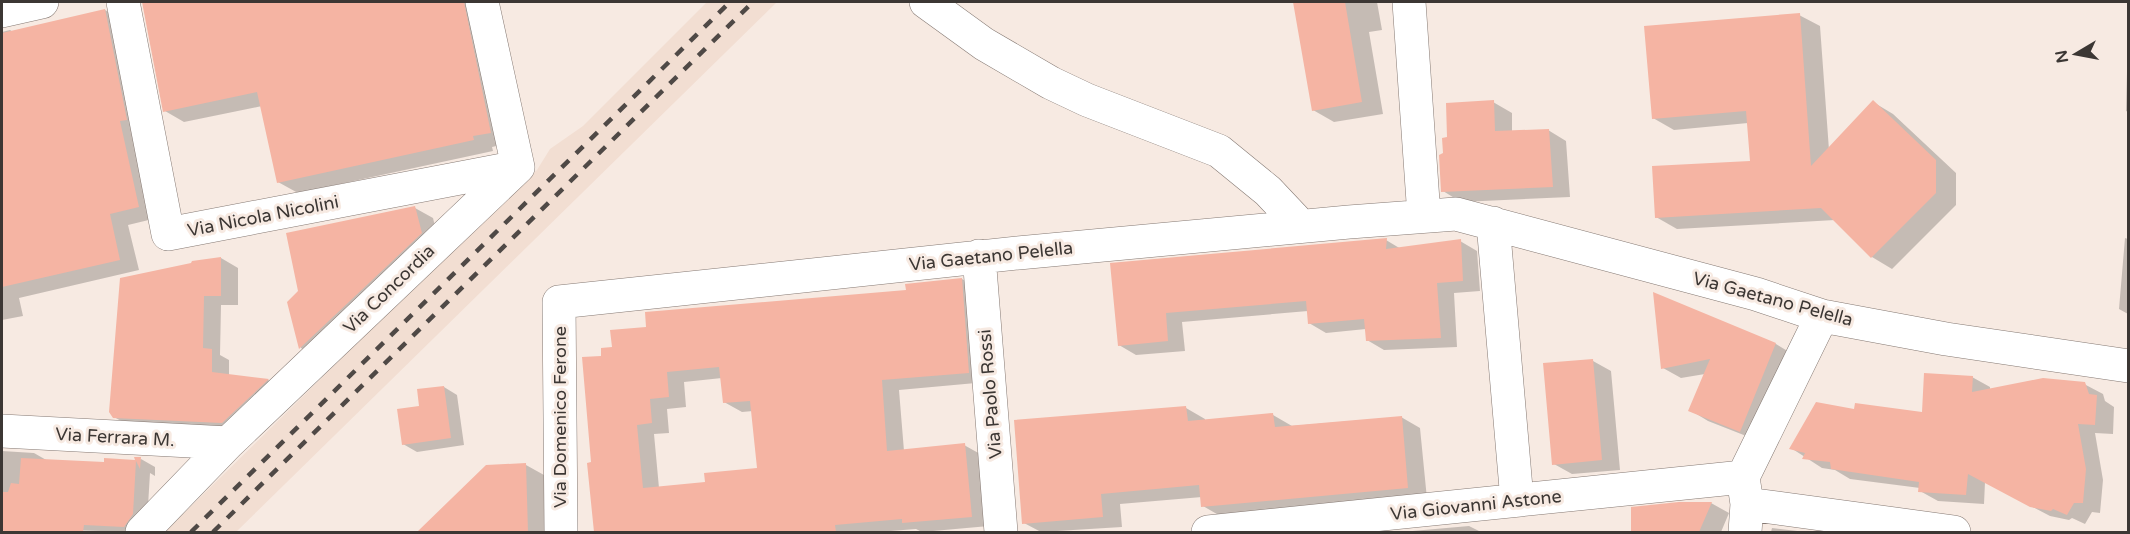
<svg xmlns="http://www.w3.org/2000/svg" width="2130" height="534" font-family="'Varela Round',sans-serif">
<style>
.built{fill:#f2ded2}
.shadow{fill:#0003;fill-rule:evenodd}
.building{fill:#f5b4a3;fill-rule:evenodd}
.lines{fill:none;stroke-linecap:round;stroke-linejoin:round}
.minor-casing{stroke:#857973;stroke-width:34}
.minor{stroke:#fff;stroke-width:33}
.rail{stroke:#4f4946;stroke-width:4.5;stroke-dasharray:10 10;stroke-linecap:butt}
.labels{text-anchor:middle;stroke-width:6;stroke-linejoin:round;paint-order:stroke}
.street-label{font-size:18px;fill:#3c3734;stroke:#f7eae2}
</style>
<rect width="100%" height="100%" fill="#f7eae2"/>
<path class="built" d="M707 2H777L236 532H165L418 283 537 170 550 149 583 126Z"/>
<path class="shadow" d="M144 2H487L510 143 492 147 493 151 298 193 278 182 262 106 184 122 165 111Z
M1294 2H1377L1382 30 1369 32 1383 114 1334 122 1313 110Z
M105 10 124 22 157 218 128 225 139 270 19 298 23 316 2 320V32L10 30 13 32Z
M1799 15 1820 26 1829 150 1873 102 1893 114 1956 173V205L1892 269 1872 257 1835 220 1677 229 1656 217 1751 162 1748 123 1674 130 1653 118Z
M2128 32V112L2126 111Z
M1493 102 1512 113V132L1548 130 1566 141 1570 197 1461 202 1443 191 1444 154 1449 138Z
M415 208 433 218 439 243 318 358 301 348 289 303Z
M2125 238 2128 239V314L2119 309Z
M1386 240 1401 249 1460 241 1477 251 1480 291 1454 293 1457 347 1384 350 1367 340 1366 329 1326 333 1309 323 1308 311 1182 322 1185 351 1136 355 1119 345 1112 265Z
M221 258 238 268V305H221L220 355 229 360V376L268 380 285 390 240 432 132 427 114 417Z
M962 279 979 290 987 382 899 390 904 451 964 445 982 455 989 526 922 532 916 529 878 532H596L589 464H593L603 357 613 349 648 328 908 291ZM722 378 724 402 742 412 753 411 759 469 706 484 659 488 654 434 669 433 667 409 686 407 684 382Z
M1655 294 1776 344 1794 355 1759 441 1708 421 1690 410 1705 374 1681 378 1663 368Z
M1593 361 1611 371 1620 470 1572 474 1554 464Z
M1972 377 1990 387V390L2084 384 2103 394 2105 401 2114 407 2113 434 2095 433 2103 480 2100 513 2092 512 2085 524 2072 518 2069 520 2050 516 1985 482 1984 504 1938 501 1920 491V488L1850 479 1835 470 1822 468 1791 448 1855 411 1924 414Z
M444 387 457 395 464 445 417 452 403 444 421 408Z
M1186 408 1205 419V421L1273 415 1292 426 1401 417 1420 428 1427 499 1222 517 1203 506 1202 497 1120 504 1122 527 1041 532 1024 523Z
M2 451 34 453 48 461 105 463V459L138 461 141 459 155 467V476L150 473 147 523 141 532 62 530 65 532H2Z
M526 465 544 475 545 532H419L487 466Z
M1711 503 1729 513 1721 532H1633L1632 509Z
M1469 526 1481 532H1401Z
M1772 528 1806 532H1771Z"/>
<path class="building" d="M142 2H464L491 133 473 136 474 140 277 183 257 92 163 112Z
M1293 2H1345L1362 102 1312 111Z
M105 9 127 120 120 121 139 207 110 214 120 260 2 287V33Z
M1800 13 1811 166 1873 100 1936 160V193L1871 258 1821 208 1655 218 1652 166 1750 161 1746 111 1652 119 1644 26Z
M1494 100 1495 131 1549 129 1553 187 1441 192 1439 155 1443 153 1442 138 1447 137 1446 103Z
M415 206 422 233 299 349 287 302 298 291 286 233Z
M1387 238 1386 249 1461 239 1463 281 1437 283 1441 338 1366 341 1364 319 1308 324 1306 301 1166 313 1168 341 1118 346 1110 263Z
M221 257V296H204L203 348 212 349V372L269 379 222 423 113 418 109 412 120 278 191 263 192 261Z
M962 278 969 373 882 380 887 451 965 443 972 517 902 523V519L835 525 836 532H594L587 463 591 462 582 357 601 356V348L612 347 610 330 646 327 645 312 906 290 905 284ZM719 367 723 403 750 401 757 468 704 473 705 482 643 488 637 425 652 423 650 399 669 397 667 372Z
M1653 292 1776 343 1740 432 1688 411 1710 359 1661 369Z
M1593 359 1602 460 1552 465 1543 363Z
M1924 373 1973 376 1972 392 2043 378 2085 382 2089 394 2097 395 2095 425 2078 424 2086 469 2083 503H2074L2067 515 2053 509 2051 511 2030 507 1968 474 1966 495 1918 492 1919 482 1831 469 1830 462 1802 459 1805 453 1789 449 1816 402 1854 409 1855 403 1922 412Z
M444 386 451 438 402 445 397 409 419 406 417 389Z
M1186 406 1188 421 1273 413 1275 427 1402 416 1408 488 1201 507 1199 485 1101 494 1103 517 1022 524 1014 420Z
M134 457H141L140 469 136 461 133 514 124 527 84 525 83 532H2V492H8L11 483 19 484 21 458 104 462V458L135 460Z
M526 463 528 532H417L486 465Z
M1679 502H1712L1699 532H1631V507Z"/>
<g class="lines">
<defs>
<path id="minor" d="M123 2 168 234 518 167
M926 2 984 44 1051 83 1087 100 1219 151 1268 191 1301 226
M1409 2 1424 216
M2 11 42 2
M1493 223 1517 500
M979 256 1001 532
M2 431 228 443
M1747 504 1954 532
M142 532 228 443 518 167 482 2
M561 532 559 302 1018 253 1349 222 1456 214 1756 294 1822 316 1946 339 2128 366
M1208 532 1743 477
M1745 532 1747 504 1743 477 1822 316"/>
</defs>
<use href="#minor" class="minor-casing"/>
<use href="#minor" class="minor"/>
<path class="rail" d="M191 532 730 2
M213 532 753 2"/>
</g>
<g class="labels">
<g class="street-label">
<text transform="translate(263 216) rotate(-11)" y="6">Via Nicola Nicolini</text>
<text transform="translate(991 256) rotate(-6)" y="6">Via Gaetano Pelella</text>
<text transform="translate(389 289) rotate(-44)" y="6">Via Concordia</text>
<text transform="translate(1773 299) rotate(15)" y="6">Via Gaetano Pelella</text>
<text transform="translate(990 394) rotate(-95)" y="6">Via Paolo Rossi</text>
<text transform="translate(560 417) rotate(-90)" y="6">Via Domenico Ferone</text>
<text transform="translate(115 437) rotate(3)" y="6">Via Ferrara M.</text>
<text transform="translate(1476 505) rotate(-6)" y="6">Via Giovanni Astone</text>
</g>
</g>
<rect width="2130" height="534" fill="none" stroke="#3c3734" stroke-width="6"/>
<g transform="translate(2076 54) rotate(260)" stroke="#f7eae2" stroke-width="4.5" paint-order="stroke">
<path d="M0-4.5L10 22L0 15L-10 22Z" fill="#3c3734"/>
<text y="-9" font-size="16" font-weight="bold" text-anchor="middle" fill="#3c3734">N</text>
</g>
</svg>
